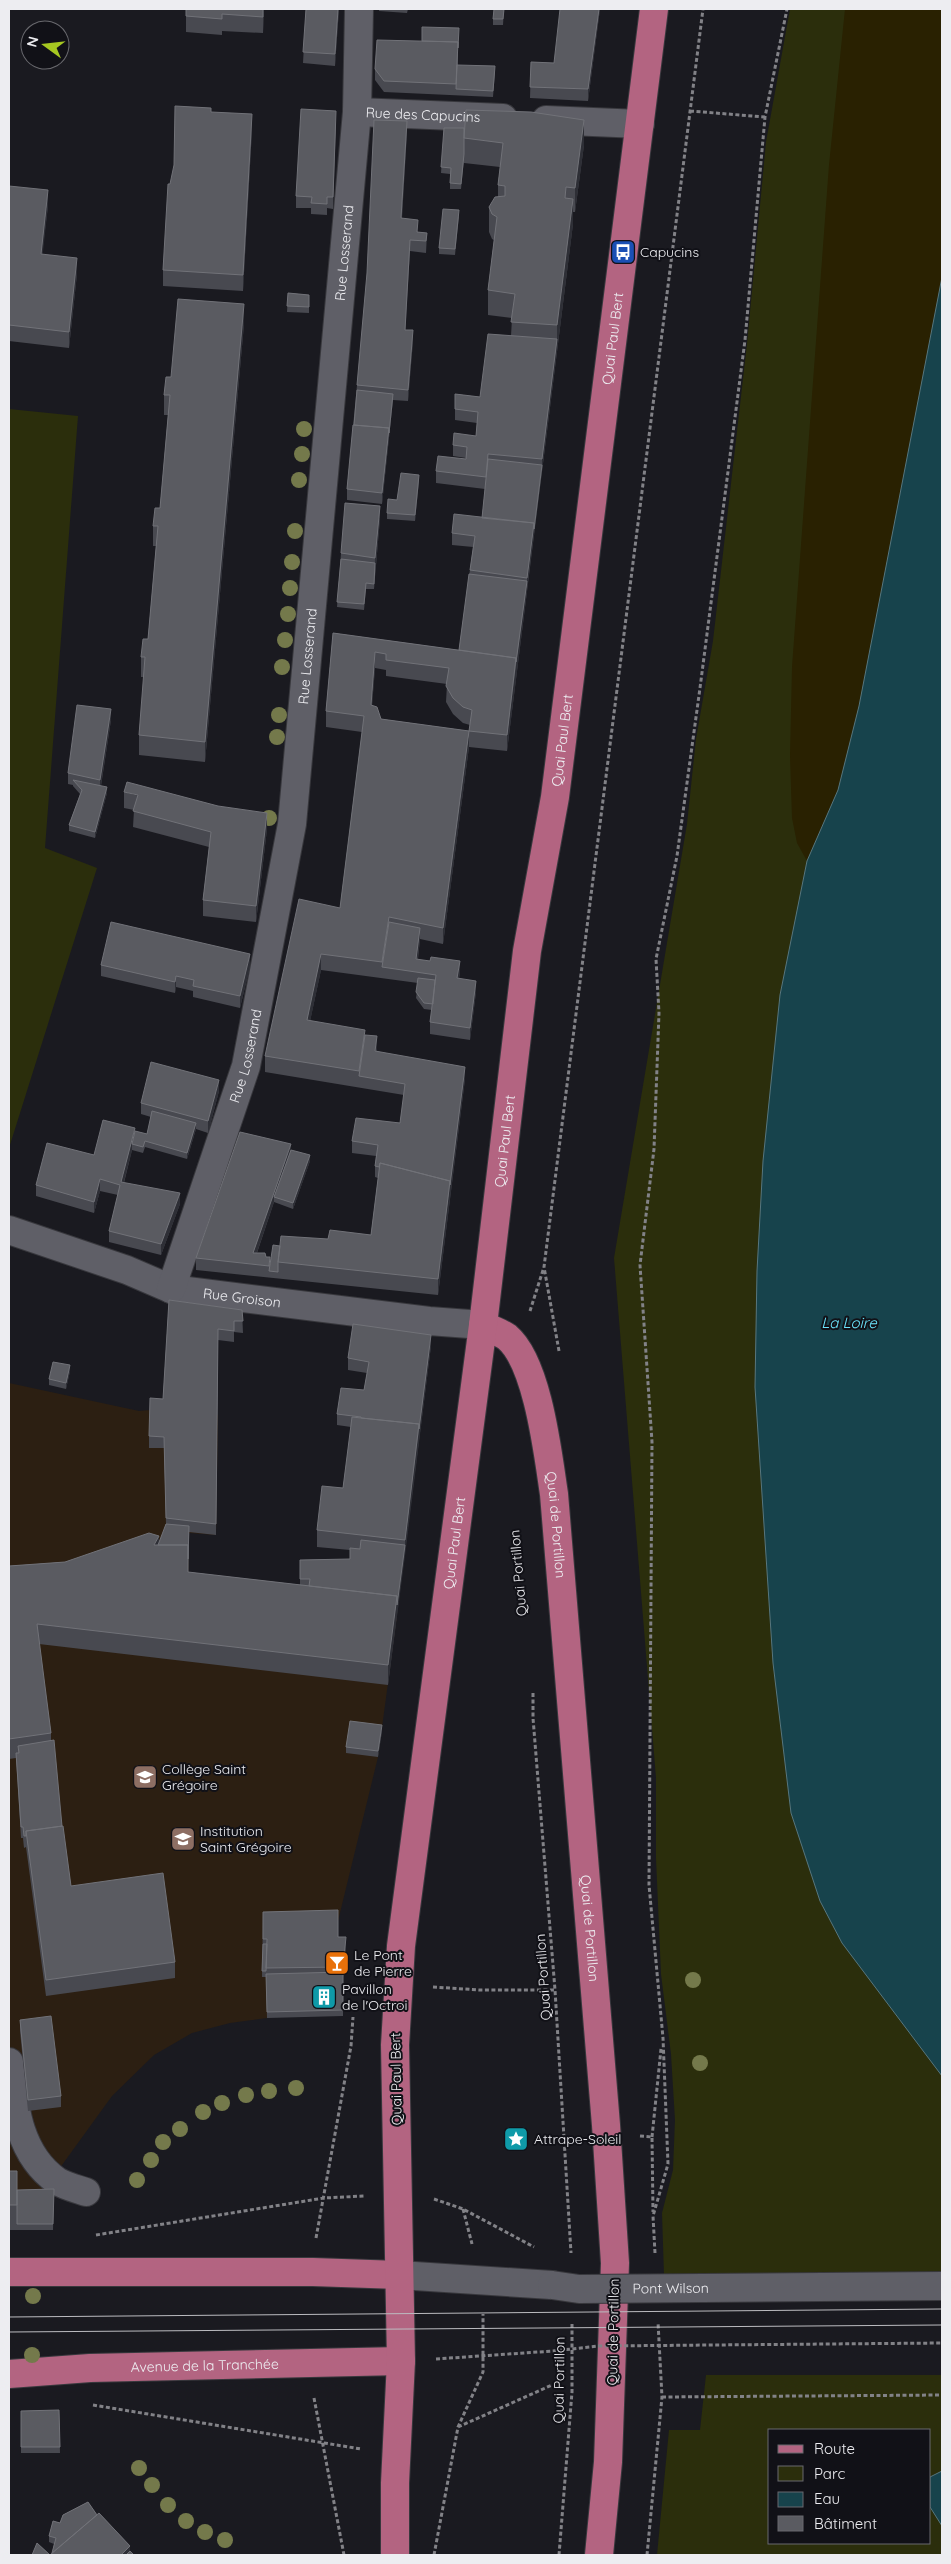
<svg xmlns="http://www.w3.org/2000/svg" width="951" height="2564" font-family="Quicksand,sans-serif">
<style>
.education{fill:#2c1f12}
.green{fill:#2b2e0c;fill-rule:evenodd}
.sand{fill:#292101}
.water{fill:#17434c;stroke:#57767e}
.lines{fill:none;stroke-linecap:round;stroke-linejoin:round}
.minor-casing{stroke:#38383d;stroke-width:30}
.major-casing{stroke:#38383d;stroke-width:30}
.path{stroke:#828287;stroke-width:3;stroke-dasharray:4 2.5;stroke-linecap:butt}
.minor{stroke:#5f5f67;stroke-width:28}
.major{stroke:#b36481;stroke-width:28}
.tram{stroke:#bcbcc0;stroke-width:1}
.minor-bridge-casing{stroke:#38383d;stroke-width:30;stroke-linecap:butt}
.path-bridge{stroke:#828287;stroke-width:3;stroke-dasharray:4 2.5;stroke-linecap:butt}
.minor-bridge{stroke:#5f5f67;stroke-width:28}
.tree{fill:#74794b}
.wall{fill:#484950;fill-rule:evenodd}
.shaded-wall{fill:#2e2f36}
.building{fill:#5a5b61;stroke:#717278;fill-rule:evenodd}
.labels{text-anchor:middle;stroke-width:4;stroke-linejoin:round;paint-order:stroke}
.street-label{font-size:14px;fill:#ededf1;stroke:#111117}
.poi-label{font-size:14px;fill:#ededf1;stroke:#111117;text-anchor:start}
.water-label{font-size:15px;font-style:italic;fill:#6be5fd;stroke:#111117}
</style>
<rect width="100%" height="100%" fill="#1a1a20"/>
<path class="education" d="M9 1383 139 1411 150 1410 179 1415H218L216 1535 189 1533 188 1592 397 1616 378 1757 338 1921 267 1977V2018L230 2023 192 2033 154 2055 112 2096 62 2165 54 2195 9 2196Z"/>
<path class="green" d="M790 9H942V2294L664 2275 662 2213 673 2170 675 2120 671 2054 661 1974 656 1858V1778L614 1258 687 824 696 739 713 641 747 344 766 142Z
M9 409 78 416 45 848 97 868 9 1148Z
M706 2375H942V2555H657L669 2430H700ZM770 2430H930V2543H770Z"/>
<path class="sand" d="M845 9H942V277L859 706 838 790 807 861 797 843 792 818 790 756 792 667 829 165Z"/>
<path class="water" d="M942 277V2076L842 1943 820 1901 791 1813 773 1663 755 1387 757 1271 763 1161 780 995 807 861 838 790 859 706Z
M942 2471V2526L930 2507V2477Z"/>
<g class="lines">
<defs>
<g id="minor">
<path id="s1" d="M357 112 503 118"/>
<path d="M546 120 640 124"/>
<path id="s2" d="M9 1230 127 1270 171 1289 429 1321 483 1325"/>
<path id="s3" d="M171 1289 246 1066 292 824 357 112 359 9"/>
<path d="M9 2062C14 2105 18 2154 57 2181 65 2186 77 2189 86 2192"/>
<path d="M399 2275 552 2285"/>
</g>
<g id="major">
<path id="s4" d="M483 1325C490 1329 500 1332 507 1337 538 1363 548 1455 554 1494L606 2125 615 2263 608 2462 599 2555"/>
<path d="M9 2272H313L399 2275"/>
<path id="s5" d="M9 2374 90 2368 401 2361"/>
<path id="s6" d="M395 2555V2483L401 2361 395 2045 401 1946 483 1325 527 951 555 797 654 9"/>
</g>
</defs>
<use href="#minor" class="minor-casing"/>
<use href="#major" class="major-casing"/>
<path class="path" d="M690 111 765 117
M530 1311 544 1267
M559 1351 544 1267 703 9
M533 1693V1718L555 1990 571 2253
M433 1987 480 1990H555
M640 2136 652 2137 653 2212
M652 2137 661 2049
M434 2199 463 2209 534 2247
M463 2209 472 2244
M96 2235 324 2198 364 2196
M316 2238 351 2046 353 2017
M655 2253 653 2216 668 2164 663 2038 649 1885 652 1442 640 1265 654 1149 659 1013 656 959 677 856 700 688 745 340 765 117 787 9
M436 2359 553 2351
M662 2397 942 2395
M314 2398 344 2555
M93 2405 361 2449
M458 2427 552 2385
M434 2555 458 2427 483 2372V2314
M559 2555 572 2392V2324
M647 2555 662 2397 658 2322"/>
<use href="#minor" class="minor"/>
<use href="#major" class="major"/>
<path class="tram" d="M9 2317 942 2309
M9 2332 942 2325"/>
<defs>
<g id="minor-bridge">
<path id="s7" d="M552 2285 579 2289 942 2286"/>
</g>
</defs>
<use href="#minor-bridge" class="minor-bridge-casing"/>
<path class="path-bridge" d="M553 2351 599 2346 942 2343"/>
<use href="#minor-bridge" class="minor-bridge"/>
</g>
<g class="tree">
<circle cx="304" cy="429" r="8"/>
<circle cx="302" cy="454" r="8"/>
<circle cx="299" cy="480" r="8"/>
<circle cx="295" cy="531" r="8"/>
<circle cx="292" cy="562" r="8"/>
<circle cx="290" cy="588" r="8"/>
<circle cx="288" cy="614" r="8"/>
<circle cx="285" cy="640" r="8"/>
<circle cx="282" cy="667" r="8"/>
<circle cx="279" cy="715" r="8"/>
<circle cx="277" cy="737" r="8"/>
<circle cx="269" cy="818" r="8"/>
<circle cx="693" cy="1980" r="8"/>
<circle cx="700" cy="2063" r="8"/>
<circle cx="296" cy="2088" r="8"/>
<circle cx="269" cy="2091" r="8"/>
<circle cx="246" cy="2095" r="8"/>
<circle cx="222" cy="2103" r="8"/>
<circle cx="203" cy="2112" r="8"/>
<circle cx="180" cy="2129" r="8"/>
<circle cx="163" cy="2142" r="8"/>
<circle cx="151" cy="2160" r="8"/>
<circle cx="137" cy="2180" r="8"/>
<circle cx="33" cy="2296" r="8"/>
<circle cx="32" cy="2355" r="8"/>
<circle cx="139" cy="2468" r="8"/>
<circle cx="152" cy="2485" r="8"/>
<circle cx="168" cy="2505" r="8"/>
<circle cx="186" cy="2521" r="8"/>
<circle cx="205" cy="2532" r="8"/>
<circle cx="225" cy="2540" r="8"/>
</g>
<path class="wall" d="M264 9 263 33 222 31V35L186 32V16Z
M306 9H339L335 66 303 63Z
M379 9H408L407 13 379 11Z
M504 9 503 25H493V19Z
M600 9 588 101 530 98 531 62 554 63Z
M458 54V65L495 72 493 97 384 92 375 80V69Z
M211 112 252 130 243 291 163 286V270L170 184Z
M336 122 333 209 327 208V215L311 214V208H296V196Z
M444 128 584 145 575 212H573V224L507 751 469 747 443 944 420 939 418 959 460 973 459 978 476 992 470 1040 430 1034V1022L432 1010 424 1009 416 998 418 983 321 970 310 1021 365 1035 377 1048V1051L465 1079 438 1295 196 1270V1258L291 1150 310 1161 293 1209 274 1202 257 1253 266 1257 270 1265 280 1246 328 1239 371 1235 378 1178 375 1177V1166L376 1156 352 1153V1141L400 1123 404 1095 265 1072V1056L340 908 362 732 326 727V711L333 633 459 650 473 547 452 545V533L482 518 485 489 436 483V471L466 459V458L453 456V445L476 436 477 423 455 420V394L480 397 511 336 512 318 488 315V290L494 240 492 239 489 232V207L498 197V185L500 167 464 163V160L461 189H450V174L441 173ZM375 668 386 670V676L447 684 446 702 453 714 463 723 470 725 469 731 381 719 372 705Z
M407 132 402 218 418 232 427 233 426 253 410 251 405 330 413 341 408 401 393 400 382 504 347 500V489L357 385Z
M9 186 48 206 42 254 77 274 69 348 9 341Z
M459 216 455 255 439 254V248Z
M288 293 309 295V313L287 312Z
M244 324 205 762 139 755V735L144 677H141V657L148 639 156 546H153V526L160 508 168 415H164V395L171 377Z
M419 481 415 521 387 519V513L397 500Z
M380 518 374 589H366L364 610 337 607 341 553Z
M111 720 101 786 107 793 95 838 69 831V825L80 794 73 786V785L68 784V773Z
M124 792 267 829 256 922 203 916V900L209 847 133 827 134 810 124 808Z
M101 965 250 966 240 1008 193 997V991L176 987 175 993 101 976Z
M219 1091 208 1133 196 1129 187 1159 145 1147 143 1153 132 1150 124 1183 180 1204 161 1255 109 1242V1231L118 1195 100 1191 94 1213 36 1196V1185L135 1133 147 1134 151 1117 141 1114V1103Z
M169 1300 242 1310 243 1333 234 1332V1342L218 1340 216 1535 189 1532 188 1572 300 1585V1560L350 1559V1550L317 1547V1530L343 1488 351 1427 337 1425V1414L364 1390 367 1373 348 1370V1358L431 1346 388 1685 39 1644 51 1733V1741L62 1826 71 1886 175 1962V1978L46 1996 26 1847 24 1848 23 1838H21L16 1758 9 1759V1566L65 1562 159 1544 166 1524 164 1448H149V1436L163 1399Z
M70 1371 66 1389 49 1385V1379Z
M382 1731 378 1757 346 1753V1747Z
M263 1912 338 1937 346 1948 343 1978V2016L267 2018 266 1977H262Z
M20 2020 61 2096V2107L28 2111 20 2031Z
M9 2171 17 2190 54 2189 53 2230H9Z
M59 2410 60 2453H21V2411Z
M88 2502 97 2515 99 2513 130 2546V2551L134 2555H32L37 2543 50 2555 52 2553 54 2544 49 2542V2536L53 2521 60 2523 63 2515Z"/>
<path class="shaded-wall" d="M263 9H264L263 33Z
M338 9H339L335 66V54Z
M599 9H600L588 101V89Z
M252 114V130L243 291V275Z
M584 120V145L575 212V188Z
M407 121V132L401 230V218Z
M48 190V206L41 270V254Z
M573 199V224L542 471V459L557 339V325Z
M410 240V251L405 341V330Z
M77 258V274L69 348V332Z
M244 304V324L205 762V742Z
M413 330V341L408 401V390Z
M393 394V400L382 504V493L389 428Z
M542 465V471L527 589V578L534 523Z
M419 475V481L415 521V515Z
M380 506V518L374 589 375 558Z
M527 581V592L507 751V735Z
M375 652V668L371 721V705Z
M111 709V720L100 791V780Z
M469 731V747L443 944V928Z
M107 787V793L95 838V832Z
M267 813V829L256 922V906Z
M420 928V940L416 970V959Z
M250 954V966L240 1008V996Z
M321 954V970L307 1036V1020Z
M460 961V973L457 990V978Z
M176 976V987L175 993V982Z
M476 981V992L470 1040V1028Z
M377 1036V1048L375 1062V1051Z
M465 1067V1079L438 1295V1279Z
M219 1080V1091L208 1133V1121Z
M196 1123V1129L187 1159V1153Z
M135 1128V1139L132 1144V1150L121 1193V1182Z
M291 1144V1156L274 1197V1202L253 1264V1253Z
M310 1155V1161L293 1209V1203Z
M100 1179V1191L94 1213V1202Z
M180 1193V1204L161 1255V1244Z
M431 1335V1346L405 1556V1540Z
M70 1365V1371L66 1389V1383Z
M159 1536V1556L154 1545Z
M405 1545V1556L388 1685V1665L397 1596Z
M382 1725V1731L378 1757V1751Z
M346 1937V1948L343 1978V1967Z
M130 2546V2555H121Z"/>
<path class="building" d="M186 9H263V17L222 14V19L186 16Z
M306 9H338L335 54 303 52Z
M494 9H504L503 19H493Z
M560 9H599L588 89 530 87 531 62 554 63Z
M422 27 459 28 458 48V42L422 41Z
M377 40 458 42 456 84 384 81 375 69Z
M457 65 495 66 493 91 456 89Z
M175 106 211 108V112L252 114 243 275 163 270 168 184H170L174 165Z
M301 109 336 111 333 197H327V204L311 203 312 197 296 196Z
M466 110 531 112 584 120 575 188 566 187 565 198 573 199 557 325 511 322 515 294 488 290 497 217 492 214 489 207 495 197 505 196V186L498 185 503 143 464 138Z
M374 120 407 121 401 218 418 220 417 232 427 233 426 241 410 240 405 330H413L408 390 357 385 367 273Z
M444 128H464V154L461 184 450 183 451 168 441 167Z
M9 186 48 190 41 254 77 258 69 332 9 325Z
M443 209 459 210 455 249 439 248Z
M288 293 309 295V307L287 306Z
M178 299 244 304 205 742 139 735 145 657H141L143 639H148L158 526H153L155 508H160L170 395H164L166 377H171Z
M488 334 557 339 542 459 488 454 486 477 436 471 438 456 466 459 467 447 453 445 454 433 476 436 478 412 455 409V394L480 397Z
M357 390 393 394 389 433V428L354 425Z
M353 425 389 428 382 493 347 489Z
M488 459 542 465 534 529V523L482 518Z
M401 473 419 475 415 515 387 513 388 499 397 500Z
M345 503 380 506 375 558 341 553Z
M454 514 534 523 527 578 470 570 475 536 452 533Z
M341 559 375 563 374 584 366 583 364 604 337 602Z
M469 574 527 581 516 662V658L459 650Z
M333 633 516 658 507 735 469 731 443 928 389 917 382 962 321 954 307 1020 365 1030 359 1071 265 1056 299 899 340 908 364 716 326 711ZM375 652 386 654V660L449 668 446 686 453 698 463 707 472 710 469 731 381 719 377 707 371 705Z
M77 705 111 709 100 780 68 773Z
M73 780 107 787 95 832 69 825 82 790Z
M127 782 218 806 267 813 256 906 203 900 211 832 133 811 138 795 124 792Z
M111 922 250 954 240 996 193 986 194 980 176 976 175 982 101 965Z
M389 922 420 928 416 959 430 961 431 957 460 961 457 978 476 981 470 1028 430 1022 436 975 382 967Z
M418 978 435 980 433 1004 424 1003 416 992Z
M365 1035 377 1036 375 1051 465 1067 450 1185V1181L380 1163 379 1167 375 1166 378 1145 352 1141 356 1118 400 1123 405 1084 359 1076Z
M151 1062 219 1080 208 1121 141 1103Z
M152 1111 196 1123 187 1153 145 1141 143 1147 132 1144 135 1131 147 1134Z
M103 1120 135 1128 121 1182 180 1193 161 1244 109 1231 120 1185 100 1179 94 1202 36 1185 47 1143 94 1155Z
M240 1132 291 1144 253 1253H265L266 1257H270L269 1266 196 1258Z
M291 1150 310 1155 293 1203 274 1197Z
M380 1163 450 1181 438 1279 278 1262 281 1236 328 1239 330 1230 371 1235Z
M273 1245 280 1246 278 1262V1272L269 1271Z
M169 1300 242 1310 243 1321H234V1331L218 1329 216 1524 166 1518 164 1437 149 1436 150 1398 163 1399Z
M353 1324 431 1335 419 1429V1424L361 1418V1417L337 1414 341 1388 364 1390 369 1362 348 1358Z
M53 1362 70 1365 66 1383 49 1379Z
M352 1417 419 1424 405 1540 317 1530 322 1486 343 1488Z
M166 1524 189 1526 188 1559V1545H158Z
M149 1533 159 1536 154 1545H188V1572L397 1596 388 1665 37 1624 51 1733 9 1739V1566L65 1562Z
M361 1540 405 1545 397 1605V1596L309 1586 310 1579H300V1560L350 1559V1548L360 1549Z
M350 1721 382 1725 378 1751 346 1747Z
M54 1740 62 1826 26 1831V1836H24L23 1827H21L16 1753H19L18 1746Z
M63 1826 71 1886 163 1873 175 1962 46 1980 26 1831Z
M338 1910V1937H346L343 1967 266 1968 267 1939H263V1912Z
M263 1944H267L266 1971H262Z
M343 1972V2010L267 2012 266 1974Z
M51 2016 61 2096 28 2100 20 2020Z
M9 2171H17V2205H9Z
M54 2189 53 2224H17V2190Z
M59 2410 60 2447H21V2411Z
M88 2502 97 2515 52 2553 56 2538 49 2536 53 2521 60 2523 63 2515Z
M99 2513 130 2546 121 2555H32L37 2543 50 2555Z
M130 2551 134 2555H126Z"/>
<defs>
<symbol id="bus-square" viewBox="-11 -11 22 22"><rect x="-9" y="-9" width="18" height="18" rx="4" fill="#1a4fb4" stroke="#111117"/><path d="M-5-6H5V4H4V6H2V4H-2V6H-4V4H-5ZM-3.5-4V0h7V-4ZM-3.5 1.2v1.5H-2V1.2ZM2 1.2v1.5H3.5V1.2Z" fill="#fff"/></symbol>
<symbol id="school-square" viewBox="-11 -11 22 22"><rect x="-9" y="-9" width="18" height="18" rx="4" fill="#8d6e63" stroke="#111117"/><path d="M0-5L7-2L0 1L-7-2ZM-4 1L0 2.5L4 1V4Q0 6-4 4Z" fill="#fff"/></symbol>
<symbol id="bar-square" viewBox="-11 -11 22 22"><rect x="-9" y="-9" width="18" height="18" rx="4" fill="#e8710a" stroke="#111117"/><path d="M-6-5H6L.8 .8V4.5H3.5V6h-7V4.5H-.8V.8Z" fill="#fff"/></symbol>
<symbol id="building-square" viewBox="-11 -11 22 22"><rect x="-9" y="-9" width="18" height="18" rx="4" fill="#0f9aa8" stroke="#111117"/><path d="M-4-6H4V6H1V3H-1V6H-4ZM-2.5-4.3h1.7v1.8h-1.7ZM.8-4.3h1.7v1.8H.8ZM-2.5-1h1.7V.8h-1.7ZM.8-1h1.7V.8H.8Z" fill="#fff"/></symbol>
<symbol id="sight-square" viewBox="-11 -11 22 22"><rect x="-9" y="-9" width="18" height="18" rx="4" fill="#0f9aa8" stroke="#111117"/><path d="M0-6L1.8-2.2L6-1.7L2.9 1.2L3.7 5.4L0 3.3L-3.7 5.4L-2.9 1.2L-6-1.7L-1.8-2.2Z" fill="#fff"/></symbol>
</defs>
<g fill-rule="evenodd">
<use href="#bus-square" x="609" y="238" width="28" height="28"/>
<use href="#school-square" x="131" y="1763" width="28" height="28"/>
<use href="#school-square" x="169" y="1825" width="28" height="28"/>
<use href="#bar-square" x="323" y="1949" width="28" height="28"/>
<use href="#building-square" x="310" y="1983" width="28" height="28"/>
<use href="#sight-square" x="502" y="2125" width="28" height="28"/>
</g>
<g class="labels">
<g class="street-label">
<text dy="5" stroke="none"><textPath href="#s1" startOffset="66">Rue des Capucins</textPath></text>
<text dy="5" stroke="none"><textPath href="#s3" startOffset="1055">Rue Losserand</textPath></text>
<text dy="5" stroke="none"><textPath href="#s6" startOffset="2231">Quai Paul Bert</textPath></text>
<text dy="5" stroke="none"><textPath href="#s3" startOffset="650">Rue Losserand</textPath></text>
<text dy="5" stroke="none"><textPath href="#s6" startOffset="1826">Quai Paul Bert</textPath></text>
<text dy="5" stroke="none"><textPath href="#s3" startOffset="245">Rue Losserand</textPath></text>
<text dy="5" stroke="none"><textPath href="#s6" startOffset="1421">Quai Paul Bert</textPath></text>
<text dy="5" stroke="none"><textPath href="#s2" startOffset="244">Rue Groison</textPath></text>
<text dy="5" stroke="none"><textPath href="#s4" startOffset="224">Quai de Portillon</textPath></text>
<text dy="5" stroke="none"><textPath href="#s6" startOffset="1016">Quai Paul Bert</textPath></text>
<text transform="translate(518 1573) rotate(-95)" y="5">Quai Portillon</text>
<text dy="5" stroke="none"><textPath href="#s4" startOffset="629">Quai de Portillon</textPath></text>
<text transform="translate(543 1977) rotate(-94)" y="5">Quai Portillon</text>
<text transform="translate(396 2079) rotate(-91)" y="5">Quai Paul Bert</text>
<text dy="5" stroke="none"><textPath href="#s7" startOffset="119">Pont Wilson</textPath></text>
<text transform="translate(613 2332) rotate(-89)" y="5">Quai de Portillon</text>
<text dy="5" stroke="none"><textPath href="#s5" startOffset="196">Avenue de la Tranchée</textPath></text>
<text transform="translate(559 2380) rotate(-89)" y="5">Quai Portillon</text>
</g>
<g class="poi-label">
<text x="640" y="257">Capucins</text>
<text x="162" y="1774">Collège Saint<tspan x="162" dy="16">Grégoire</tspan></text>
<text x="200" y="1836">Institution<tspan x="200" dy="16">Saint Grégoire</tspan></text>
<text x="354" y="1960">Le Pont<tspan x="354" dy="16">de Pierre</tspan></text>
<text x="342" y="1994">Pavillon<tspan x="342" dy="16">de l'Octroi</tspan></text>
<text x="534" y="2144">Attrape-Soleil</text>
</g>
<g class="water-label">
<text x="849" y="1328">La Loire</text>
</g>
</g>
<rect width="951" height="2564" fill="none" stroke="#ededf1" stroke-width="20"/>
<rect x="768" y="2429" width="162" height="115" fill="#111117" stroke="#69696e"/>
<rect x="778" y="2445" width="25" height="8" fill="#b36481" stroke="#69696e"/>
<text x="814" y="2454" font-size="15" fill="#ededf1">Route</text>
<rect x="778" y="2466" width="25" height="15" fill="#2b2e0c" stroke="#69696e"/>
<text x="814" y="2479" font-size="15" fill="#ededf1">Parc</text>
<rect x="778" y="2492" width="25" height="15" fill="#17434c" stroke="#69696e"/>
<text x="814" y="2504" font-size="15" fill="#ededf1">Eau</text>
<rect x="778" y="2516" width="25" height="15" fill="#5a5b61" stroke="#69696e"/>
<text x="814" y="2529" font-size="15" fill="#ededf1">Bâtiment</text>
<g transform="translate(45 45) rotate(285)"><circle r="24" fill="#111117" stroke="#69696e"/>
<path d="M0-4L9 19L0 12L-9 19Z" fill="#a6c821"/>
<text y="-8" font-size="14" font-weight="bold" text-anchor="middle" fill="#ededf1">N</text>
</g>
</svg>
